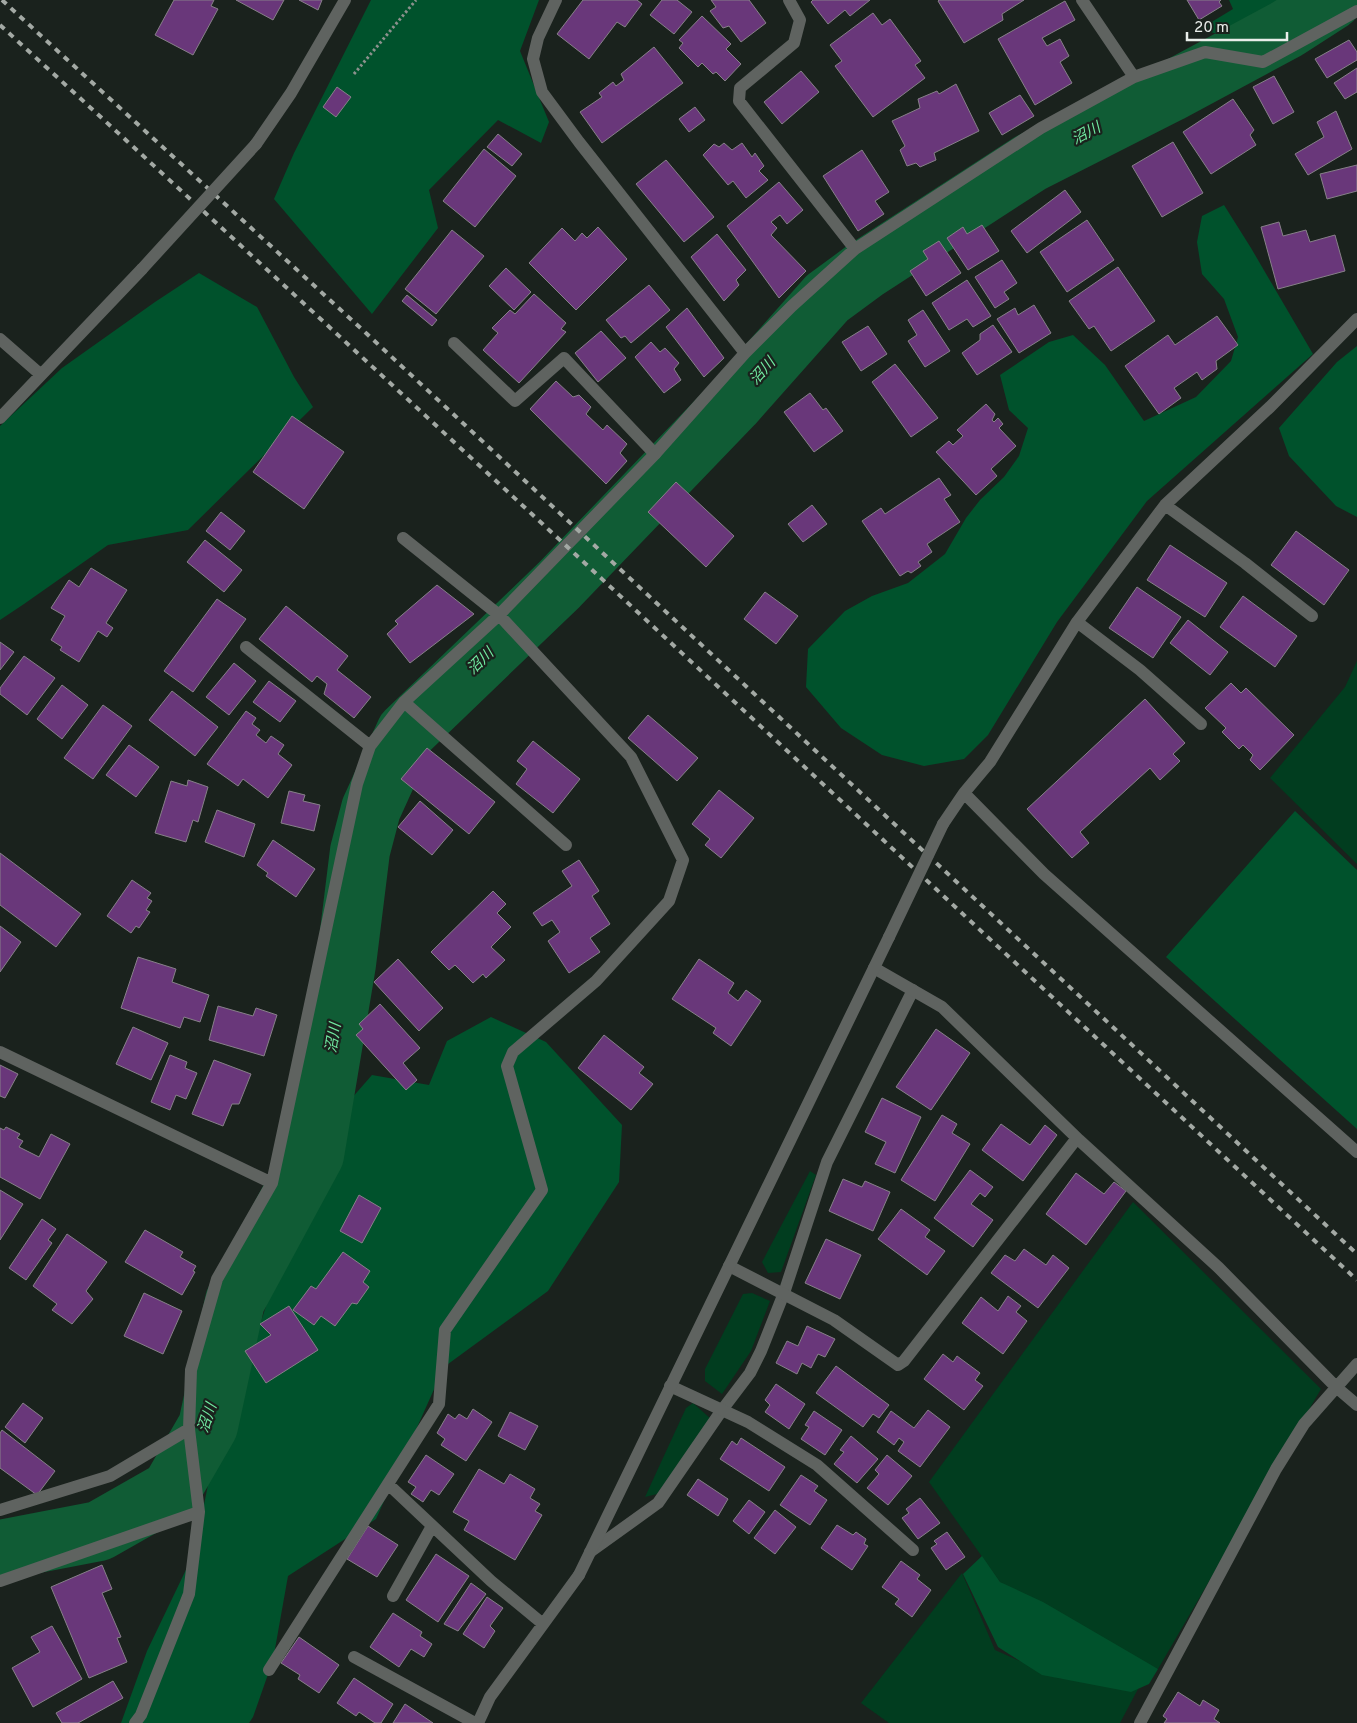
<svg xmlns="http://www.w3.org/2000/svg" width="1357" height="1723" font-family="Overpass,'Noto Sans JP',sans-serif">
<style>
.green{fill:#013d1f}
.forest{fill:#00522c}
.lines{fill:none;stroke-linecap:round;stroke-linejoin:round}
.river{stroke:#105c35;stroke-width:60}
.building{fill:#69377a;stroke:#878089}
.path{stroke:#8b918d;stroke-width:3;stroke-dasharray:2.5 2.5;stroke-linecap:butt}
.service{stroke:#5f6360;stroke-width:12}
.minor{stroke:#5f6360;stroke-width:12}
.tertiary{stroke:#5f6360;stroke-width:12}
.rail{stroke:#a3a9a4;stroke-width:4;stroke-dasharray:6 6;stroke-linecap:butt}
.minor-bridge{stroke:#5f6360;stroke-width:12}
.labels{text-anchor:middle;stroke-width:4.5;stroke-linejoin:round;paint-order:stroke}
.water-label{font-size:15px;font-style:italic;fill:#71eaa1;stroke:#1a221d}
</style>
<rect width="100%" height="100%" fill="#1a221d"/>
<path class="green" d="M1357 661V864L1270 778 1345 687Z
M810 1171 816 1175 781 1272 768 1273 762 1262Z
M1133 1202 1321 1389 1158 1669 1053 1616 1000 1582 929 1482Z
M752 1293 770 1301 751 1351 722 1394 705 1381V1369L743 1294Z
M693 1403 711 1419 657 1494 645 1497 686 1408Z
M962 1573 995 1650 1058 1678 1138 1689 1120 1723H889L861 1703Z"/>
<path class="forest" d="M371 0H539L520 51 549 122 541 143 498 120 429 190 438 228 372 314 274 199 294 153Z
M1229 0H1311L1257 32 1235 39 1200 29 1233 9Z
M1224 205 1251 248 1313 354 1147 501 1057 622 988 735 964 759 924 766 882 755 841 728 806 687 808 649 845 611 872 596 908 583 945 554 966 518 980 500 1004 477 1019 456 1028 428 1009 410 1000 375 1049 342 1073 335 1105 365 1144 421 1196 397 1231 361 1238 337 1224 299 1202 274 1197 242 1202 216Z
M199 273 257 307 294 377 313 407 188 530 108 545 24 604 0 620V426L62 368 155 302Z
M1357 346V517L1336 506 1289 456 1279 428 1337 362Z
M1295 811 1357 870V1129L1166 957Z
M491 1017 546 1042 622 1125 619 1182 548 1291 444 1367 376 1519 288 1576 273 1660 253 1717 249 1723H121L147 1651 194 1553 214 1456 213 1401 255 1340 281 1260 322 1198 344 1107 372 1075 429 1085 447 1041Z
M982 1556 1000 1582 1043 1602 1158 1669 1149 1684 1131 1692 1042 1675 998 1647 963 1574Z"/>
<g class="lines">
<path class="river" d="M0 1550 99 1531 171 1490 208 1426 235 1301 314 1155 346 964 360 851 371 809 406 732 559 585 733 404 827 298 865 270 1030 163 1170 92 1287 29 1332 0"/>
</g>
<path class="building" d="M174 0H214L211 6 218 9 193 55 155 35Z
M236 0H284L273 20Z
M299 0H322L318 10Z
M583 0H637L642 4 625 27 617 22 589 59 557 34Z
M662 0H677L692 12 674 34 650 15Z
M711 0H749L766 23 741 42 729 26 723 28 710 11 716 7Z
M813 0H870L850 16 845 10 828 24 811 2Z
M939 0H1024L1002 14 1003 20 964 43 938 1Z
M1187 0H1221L1219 2 1222 6 1199 20Z
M1065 1 1075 20 1042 38 1047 46 1060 39 1069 56 1060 62 1072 83 1035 105 998 39Z
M873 13 882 25 890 19 921 61 915 65 925 78 873 117 835 66 842 61 830 45Z
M702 16 731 44 726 49 741 64 725 81 716 72 713 74 702 63 698 67 679 48 683 43 679 40Z
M1349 40 1357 52V60L1327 78 1315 59Z
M654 47 683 83 602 143 580 112 602 97 599 93 613 82 616 86 624 80 621 74Z
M1357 68V92L1345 99 1334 83Z
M801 71 819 92 782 124 764 102Z
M1274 76 1294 112 1273 124 1253 87Z
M956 84 979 131 934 153 936 160 920 167 916 163 907 166 900 150 905 146 892 121 920 108 918 99 937 91 939 94Z
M337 87 351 97 336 117 323 107Z
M1020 95 1034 116 1002 135 989 113Z
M1233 99 1254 130 1250 135 1256 145 1211 174 1183 132Z
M695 107 705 120 689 132 679 119Z
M1336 111 1352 149 1308 175 1295 154 1324 137 1317 122Z
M498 134 522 154 512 166 487 147Z
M1173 142 1203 193 1162 217 1132 166Z
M724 143 732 150 742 143 752 157 755 153 764 166 759 171 768 180 746 198 733 181 728 185 703 155 714 144 719 147Z
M484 149 516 176 475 227 443 201Z
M862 150 889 192 875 201 884 214 858 231 823 176Z
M666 160 714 217 684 242 636 184Z
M1357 165V191L1327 199 1320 174Z
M779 182 803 210 787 224 780 215 771 222 777 228 771 235 806 271 779 298 727 226Z
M1065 190 1081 212 1027 253 1011 231Z
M1087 220 1114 260 1067 292 1040 252Z
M1279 222 1283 236 1306 230 1310 242 1335 235 1345 271 1278 289 1261 227Z
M982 225 999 251 968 270 947 238 963 227 967 234Z
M598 227 627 259 576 310 529 263 562 228 575 241 582 233 587 238Z
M452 230 484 256 436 314 405 289Z
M717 234 746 270 736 280 739 285 724 301 691 257Z
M939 241 961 273 926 296 910 271 928 259 923 251Z
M1002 260 1017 283 1004 292 1009 299 995 308 975 277Z
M1118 267 1155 321 1111 351 1094 326 1089 329 1069 301Z
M506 268 531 292 514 310 489 286Z
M967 280 991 316 973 327 967 319 949 330 932 303Z
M649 285 670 310 631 343 625 336 621 338 606 320Z
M534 294 566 323 561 329 566 332 519 383 483 350 498 333 492 328 510 310 515 314Z
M407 295 437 320 432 326 402 301Z
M1034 305 1051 333 1019 353 997 319 1015 308 1018 315Z
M687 308 724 358 704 377 666 327Z
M923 310 950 351 925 367 908 341 917 335 908 320Z
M1217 316 1238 345 1216 361 1217 369 1202 380 1197 372 1174 388 1181 398 1159 414 1125 366 1168 335 1175 345Z
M993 325 1012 352 977 375 962 353 980 340V334Z
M868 326 887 354 861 371 842 342Z
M601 331 626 358 598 382 575 353Z
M651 342 660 352 665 348 679 363 674 369 681 380 664 393 635 357Z
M895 364 938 418 911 437 872 382Z
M556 381 573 397 579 395 591 407 586 414 603 430 607 425 627 444 620 453 627 461 606 484 530 409Z
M810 393 823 410 826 408 843 431 814 452 784 412Z
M986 404 995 414 992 420 994 422 998 418 1003 424 999 428 1016 446 991 469 997 476 976 495 936 452 949 441 953 445 963 436 957 430Z
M292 416 344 452 304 509 253 472Z
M939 478 951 495 944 499 960 522 927 544 932 552 918 562 921 566 911 573 908 571 900 576 862 521 881 508 885 514Z
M676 482 734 536 706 567 648 512Z
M812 505 827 524 803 542 788 524Z
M221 512 245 531 230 550 206 531Z
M1296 531 1349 570 1324 605 1271 565Z
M205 540 242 570 224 592 187 562Z
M1170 545 1227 583 1205 617 1147 580Z
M91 568 127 590 106 623 113 628 107 637 98 631 79 662 60 650 62 647 51 640 65 616 51 608 69 580 79 587Z
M437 585 474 614 410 663 387 634 398 624 395 621Z
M1137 587 1181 617 1153 658 1109 628Z
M765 592 798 616 776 644 744 619Z
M1243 596 1297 636 1275 667 1220 627Z
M217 599 246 619 193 692 164 671Z
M286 606 348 656 337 670 371 697 354 718 324 694 327 684 317 676 312 682 259 639Z
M1188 620 1228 652 1210 675 1170 643Z
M0 642 14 652 0 670Z
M24 656 55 678 27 715 0 694V688Z
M234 663 256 681 229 715 206 697Z
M269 681 296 701 280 722 253 702Z
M1231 683 1241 693 1246 688 1294 735 1260 770 1250 760 1253 755 1243 745 1239 749 1222 732 1226 728 1205 708Z
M62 685 88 705 62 739 37 719Z
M172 691 218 727 195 756 149 720Z
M1145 699 1185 743 1173 754 1180 761 1160 780 1150 768 1080 832 1089 843 1072 858 1027 809Z
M103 705 132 726 93 779 64 758Z
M246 711 256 718 252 724 260 730 256 735 266 743 271 736 284 745 278 754 292 765 268 798 243 779 238 786 207 764Z
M648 715 698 758 677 781 628 738Z
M533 741 580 779 553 813 516 784 527 769 517 761Z
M129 745 159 767 136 797 106 775Z
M427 748 495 802 469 834 401 779Z
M188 780 208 787 198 822 193 820 186 842 155 833 171 781 187 786Z
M719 790 754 818 721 858 705 845 710 839 692 824Z
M289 791 305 795 303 801 320 805 314 831 281 823Z
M420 801 453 830 432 855 398 827Z
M217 810 255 824 244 857 205 842Z
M273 840 315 869 296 897 266 876 268 873 257 865Z
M0 853 81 914 56 947 0 905Z
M579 860 599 891 592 896 610 924 590 938 600 952 569 973 548 941 560 932 552 920 542 926 533 913 572 886 562 871Z
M132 880 151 893 147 898 152 901 146 910 150 912 139 928 136 926 131 933 107 916Z
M493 891 506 904 497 913 511 927 491 947 505 960 486 978 483 974 473 983 455 965 449 970 431 952Z
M0 926 21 942 0 972Z
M138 957 176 969 172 982 209 995 200 1022 184 1017 180 1028 121 1008Z
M398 959 443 1008 419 1031 374 982Z
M699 959 734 983 728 993 738 1001 746 990 761 1001 731 1046 713 1033 716 1028 672 999Z
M380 1004 420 1048 403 1063 417 1080 406 1090 356 1035 363 1029 359 1024Z
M218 1006 253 1016 256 1008 277 1015 264 1056 209 1040Z
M133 1027 168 1043 151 1080 116 1064Z
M936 1029 970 1053 931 1110 896 1087Z
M604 1035 644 1067 639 1073 653 1084 631 1110 578 1068Z
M170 1055 187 1062 185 1068 197 1073 186 1099 176 1095 170 1110 151 1102Z
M214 1060 251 1074 239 1104H232L223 1126 192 1114Z
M0 1065 18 1074 5 1098 0 1096Z
M882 1098 921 1117 895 1173 875 1164 886 1142 865 1132Z
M942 1115 957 1124 952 1133 970 1144 935 1201 901 1180Z
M1001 1124 1030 1145 1045 1125 1057 1135 1023 1181 982 1150Z
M6 1127 20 1134 17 1138 23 1141 19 1147 39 1157 51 1134 70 1144 40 1199 0 1177V1128L4 1130Z
M970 1170 993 1187 985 1197 980 1193 971 1204 993 1220 973 1247 934 1218Z
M1076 1173 1104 1194 1114 1182 1126 1191 1086 1245 1046 1214Z
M843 1179 862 1187 865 1181 890 1192 873 1231 829 1211Z
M0 1190 23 1204 0 1240Z
M359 1195 381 1208 362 1243 340 1231Z
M901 1209 930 1230 925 1237 945 1251 927 1275 878 1239Z
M42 1219 56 1229 48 1240 52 1243 26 1280 9 1268Z
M145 1230 183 1252 180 1257 196 1266 193 1271 195 1272 182 1295 125 1262Z
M67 1234 107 1262 86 1291 93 1299 72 1324 52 1310 57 1304 33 1286Z
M826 1239 861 1255 840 1299 805 1283Z
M1024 1249 1046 1265 1053 1255 1069 1268 1038 1308 991 1273 1005 1255 1015 1261Z
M343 1252 370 1271 363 1282 369 1287 357 1304 352 1303 335 1326 321 1316 314 1325 293 1310 311 1286 316 1289Z
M144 1293 182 1311 163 1354 124 1336Z
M1008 1296 1021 1306 1016 1312 1027 1321 1003 1354 962 1323 981 1297 998 1311Z
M289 1306 318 1350 266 1383 245 1351 271 1335 260 1324Z
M807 1326 835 1339 825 1357 818 1354 811 1368 802 1363 797 1374 776 1363 787 1341 798 1346Z
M943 1354 953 1362 957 1356 980 1373 975 1380 983 1386 964 1410 924 1379Z
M836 1366 889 1405 879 1418 873 1414 863 1427 816 1393Z
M776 1384 805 1404 789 1429 765 1412 770 1405 765 1400Z
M23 1403 43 1418 25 1443 5 1427Z
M473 1409 492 1422 466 1461 441 1445 445 1439 437 1433 448 1414 455 1419 459 1414 467 1419Z
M928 1410 950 1427 920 1467 898 1451 904 1442 899 1438 894 1445 877 1432 891 1411 914 1428Z
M814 1411 842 1430 825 1455 801 1439 809 1427 805 1425Z
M510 1412 538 1426 525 1450 498 1436Z
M2 1430 55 1471 37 1495 0 1468V1433Z
M851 1436 878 1459 857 1483 834 1464 844 1452 840 1450Z
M741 1438 785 1467 769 1491 720 1459 732 1441 737 1445Z
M426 1455 454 1474 439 1495 431 1490 423 1502 411 1494 416 1487 408 1482Z
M887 1455 912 1476 888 1505 867 1488 879 1474 875 1470Z
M479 1469 504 1484 510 1474 535 1489 530 1498 540 1504 535 1511 542 1515 515 1560 464 1530 469 1521 453 1512Z
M801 1475 818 1486 814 1491 827 1500 810 1525 780 1505Z
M698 1479 728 1499 718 1516 687 1495Z
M920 1498 940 1523 918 1539 902 1518 909 1513 906 1509Z
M749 1500 765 1512 749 1534 733 1521Z
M775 1510 796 1527 775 1554 754 1538Z
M837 1525 853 1535 856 1532 866 1539 864 1544 868 1546 852 1570 821 1548Z
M368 1526 398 1545 377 1577 347 1559Z
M947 1532 965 1557 946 1570 931 1548 937 1544 934 1541Z
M436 1554 469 1576 438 1622 406 1600Z
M901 1561 920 1575 917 1579 931 1590 912 1617 895 1604 899 1599 882 1587Z
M102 1565 112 1589 102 1593 121 1637 117 1638 127 1662 89 1678 51 1587Z
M471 1583 486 1594 458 1631 444 1624Z
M487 1597 503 1608 490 1626 495 1631 484 1648 463 1634Z
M393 1613 422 1632 420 1636 432 1644 424 1657 411 1649 399 1667 370 1647Z
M52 1626 82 1679 33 1707 12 1668 40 1652 31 1637Z
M299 1637 339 1665 319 1693 298 1679 300 1675 281 1663Z
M354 1678 393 1704 381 1723H375L359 1712 356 1716 337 1703Z
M113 1681 123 1698 78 1723H62L56 1713Z
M1178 1692 1200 1706 1203 1700 1219 1710 1214 1719 1220 1723H1164L1167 1719 1163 1716Z
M405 1704 433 1723H393Z"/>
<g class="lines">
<path class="path" d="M354 74 416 0"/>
<path class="service" d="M454 343 515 401 564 358 655 454
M590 1552 658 1503 722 1410 750 1373 761 1351 784 1293 827 1162 913 990"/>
<path class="minor" d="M556 0 538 38 533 59 542 92 579 142 745 353
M789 0 800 20 794 43 740 88 739 101 855 249
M1082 0 1134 77
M256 144 291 93 345 0
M0 339 40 374
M0 418 142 269
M1165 505 1245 563 1312 616
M1077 622 1140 670 1201 724
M246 647 370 746
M404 702 566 845
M964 793 1044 874 1357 1152
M943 824 964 793 990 762 1077 622 1165 505 1270 407 1357 319
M874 968 942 1007 1079 1140 1219 1268 1336 1387 1357 1405
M0 1052 272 1183
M729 1266 834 1320 898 1365 904 1361 1077 1138
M670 1386 748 1422 817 1465 913 1550
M388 1484 491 1581 543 1624
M0 1510 110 1476 189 1429
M0 1581 199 1512
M393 1596 432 1526
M354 1657 475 1723
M269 1670 439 1404 445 1330 542 1190 507 1066 513 1052 596 981 669 901 683 860 631 757 499 615 403 538
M135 1723 141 1715 189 1594 199 1512 189 1429 191 1370 217 1279 272 1183 357 784 370 746 404 702 499 615 655 454 745 353 792 306 855 249 1041 128 1134 77 1205 52 1263 62 1357 11
M478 1723 490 1697 579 1575
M1140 1723 1276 1469 1304 1424 1357 1364"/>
<path class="tertiary" d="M579 1575 889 937"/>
<path class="rail" d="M2 0 367 334 1357 1254
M0 25C455 440 905 861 1357 1280"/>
<path class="minor-bridge" d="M142 269 256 144
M889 937 943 824"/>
</g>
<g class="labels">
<g class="water-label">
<text transform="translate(1086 133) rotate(-28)" y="5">沼川</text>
<text transform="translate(762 371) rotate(-48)" y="5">沼川</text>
<text transform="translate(480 661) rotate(-44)" y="5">沼川</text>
<text transform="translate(333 1038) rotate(-81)" y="5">沼川</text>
<text transform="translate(207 1418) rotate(-72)" y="5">沼川</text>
</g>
</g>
<path d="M1187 32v8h100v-8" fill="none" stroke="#e9eeea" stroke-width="2.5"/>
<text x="1194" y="32" font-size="15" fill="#e9eeea" stroke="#1a221d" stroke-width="4" paint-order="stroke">20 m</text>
</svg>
